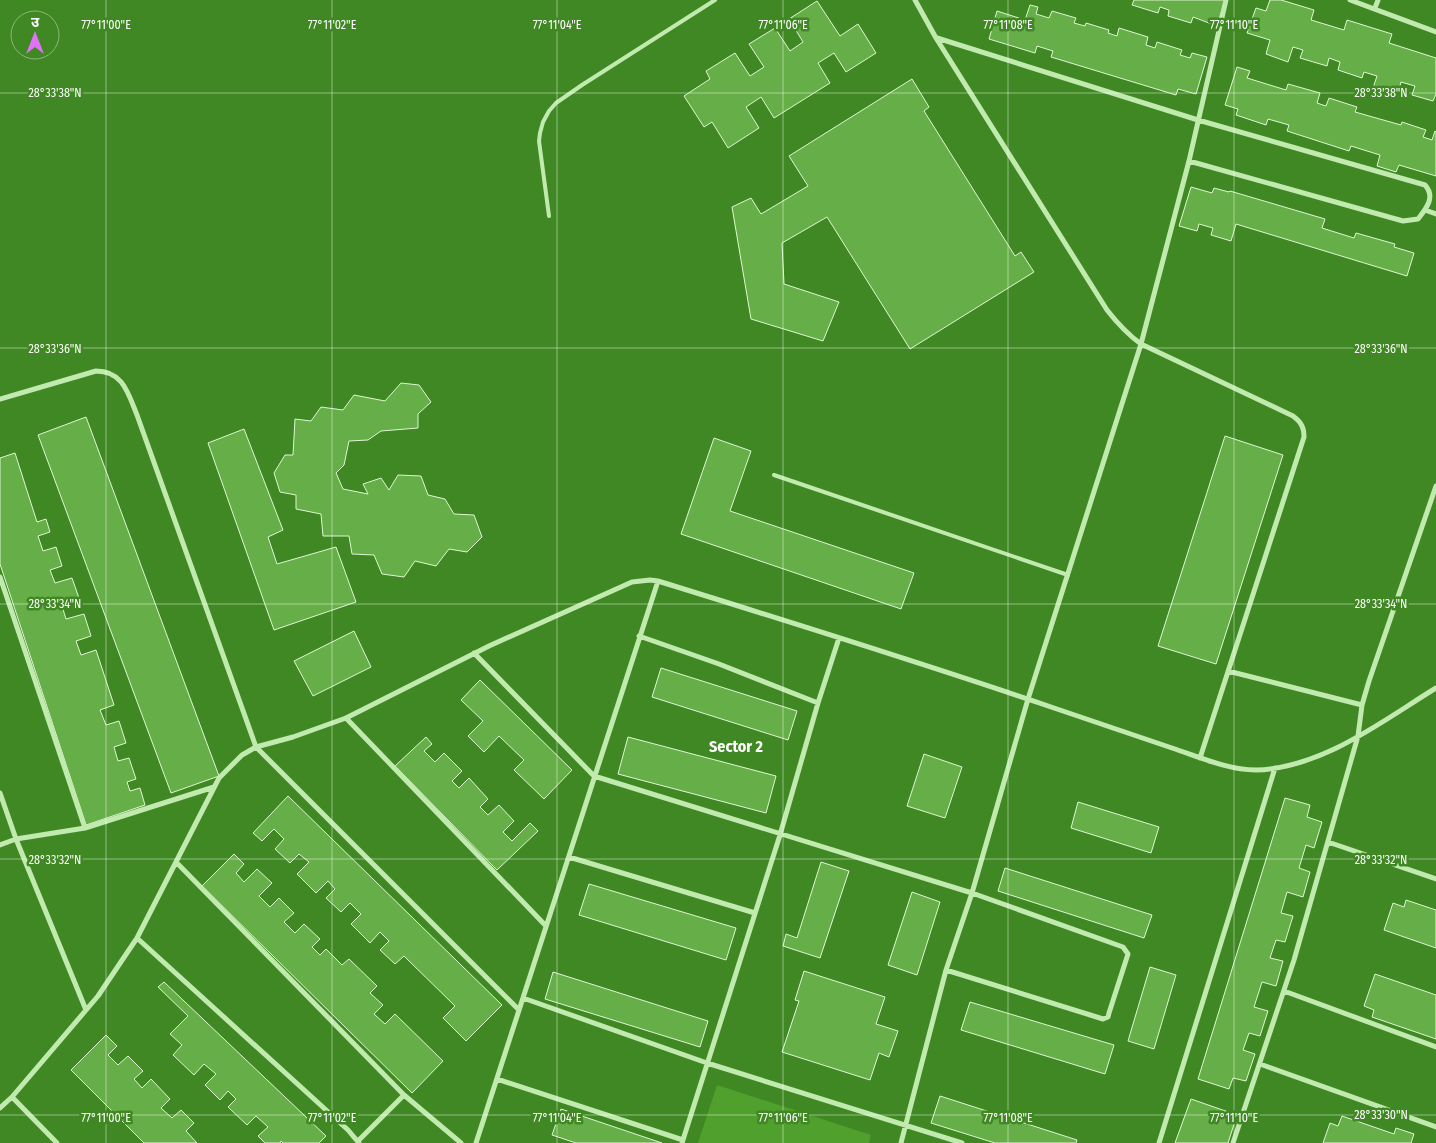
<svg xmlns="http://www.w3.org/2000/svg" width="1436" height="1143" font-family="'Fira Sans Condensed','Noto Sans Devanagari',sans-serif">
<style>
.green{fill:#50a02d}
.building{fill:#66ae47;stroke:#def7d3}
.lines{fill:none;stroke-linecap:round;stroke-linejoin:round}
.service{stroke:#c1eaaf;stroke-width:4}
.minor{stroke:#c1eaaf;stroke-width:5}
.ticks{fill:none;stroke:#fff;stroke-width:1;stroke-opacity:0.45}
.labels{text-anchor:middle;stroke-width:5;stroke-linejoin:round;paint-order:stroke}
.neighbourhood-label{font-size:16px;font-weight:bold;fill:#fff;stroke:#408823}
.ticks-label{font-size:12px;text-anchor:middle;fill:#fff;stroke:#408823;stroke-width:5;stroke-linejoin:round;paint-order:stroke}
</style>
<rect width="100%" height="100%" fill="#408823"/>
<path class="green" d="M717 1085 871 1135 869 1143H698Z"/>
<path class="building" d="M1134 0H1225L1217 26 1193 17 1191 23 1168 16 1169 10 1160 7 1158 13 1132 5Z
M1270 0H1281L1314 10 1311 20 1344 30 1347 20 1392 34 1389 43 1436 58V94L1433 101 1412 95 1415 86 1401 82 1397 96 1373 88 1377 76 1364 72 1362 78 1338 70 1340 62 1329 58 1327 66 1300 58 1303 50 1293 47 1288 62 1266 54 1270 40 1247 33 1256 8 1266 11Z
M817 1 840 36 858 24 876 53 846 72 834 53 818 63 830 83 774 118 761 97 746 107 759 128 728 148 712 122 704 127 684 96 710 79 706 71 735 53 750 76 764 67 749 44 775 28 790 51 803 42 789 19Z
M1030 5 1038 7 1036 14 1049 18 1052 11 1076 18 1074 23 1085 26 1086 23 1109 30 1108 33 1117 36 1119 28 1148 37 1146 45 1155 48 1157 42 1182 50 1180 55 1190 58 1192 53 1207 57 1196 94 1178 89 1176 95 1051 57 1053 51 1037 46 1035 53 989 39 997 11 1025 20Z
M1237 67 1250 71 1247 78 1286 90 1288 84 1320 93 1317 103 1326 106 1329 98 1357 107 1355 112 1401 125 1402 122 1426 130 1423 137 1432 140 1435 131 1436 132V176L1399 165 1396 172 1377 166 1380 155 1351 146 1349 151 1287 131 1289 125 1268 119 1266 125 1236 115 1238 109 1225 105Z
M912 79 929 107 924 111 1015 256 1021 252 1034 272 910 349 827 217 782 243 784 284 839 302 823 341 751 319 732 207 751 198 761 214 808 186 789 156Z
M1191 187 1212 193 1214 188 1229 192 1230 191 1325 219 1322 228 1354 238 1356 233 1395 244 1394 247 1414 253 1407 276 1236 224 1231 241 1211 235 1213 228 1199 224 1197 231 1179 226Z
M401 383 419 385 431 402 418 414V428L381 431 368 440 349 441 344 465 336 473 343 489 368 494 363 484 381 478 389 490 398 475 421 476 428 495 445 499 454 514 474 515 482 537 467 552 449 549 436 566 415 561 404 577 382 574 374 555 352 554 349 536H323L321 514 296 509V495L280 492 274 473 285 455H293L295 419 311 421 321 407 343 410 354 395 385 401Z
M86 417 219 776 171 793 38 435Z
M244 429 283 530 268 537 277 564 336 547 356 602 274 630 208 443Z
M1225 436 1283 455 1216 664 1158 646Z
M714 438 751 451 730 511 914 573 901 609 681 534Z
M15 453 37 522 46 519 50 532 38 536 43 551 56 547 62 566 50 570 55 583 72 578 80 601 62 606 66 619 84 614 91 636 76 641 81 655 96 650 114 705 100 710 106 725 119 721 126 743 114 747 118 761 129 758 136 779 127 782 130 791 140 788 145 805 86 825 0 564V458Z
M354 631 371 667 313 696 294 661Z
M661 668 797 711 788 740 652 697Z
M480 680 572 770 544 799 514 770 524 760 499 736 484 752 468 736 483 721 461 700Z
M426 737 432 744 424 751 435 762 444 753 462 771 452 781 459 788 469 778 488 799 480 807 488 815 499 805 514 821 503 832 512 841 530 823 538 831 497 870 395 766Z
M628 737 776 776 766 813 618 774Z
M924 754 962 767 945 818 907 806Z
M288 796 502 1005 466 1041 443 1018 455 1006 404 956 395 964 380 950 389 941 380 932 370 943 351 924 361 914 350 903 341 912 326 898 335 889 328 881 316 893 297 874 309 862 299 854 290 863 275 849 284 839 274 829 262 841 253 833Z
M1285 798 1310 805 1307 817 1322 822 1314 848 1306 845 1299 868 1310 872 1303 897 1287 892 1281 913 1293 916 1285 942 1276 940 1270 958 1283 961 1276 986 1262 982 1254 1007 1268 1011 1260 1036 1249 1033 1243 1050 1255 1054 1246 1081 1233 1078 1229 1089 1198 1079Z
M1078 802 1159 827 1151 853 1071 828Z
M234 854 244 864 236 873 244 882 257 869 272 883 259 896 270 907 279 898 294 913 284 922 295 933 304 924 320 939 312 947 320 955 326 949 342 965 349 959 377 986 370 993 383 1005 374 1014 385 1024 395 1014 443 1061 412 1093 202 886Z
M821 862 849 871 820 958 783 946 786 934 797 938Z
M1005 868 1152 915 1144 938 998 891Z
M589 884 736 928 726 960 579 915Z
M912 892 940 902 917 975 888 965Z
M1406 900 1436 910V948L1384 930 1393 903 1404 907Z
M1150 967 1176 975 1154 1049 1128 1041Z
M804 971 885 997 876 1024 898 1031 889 1057 879 1053 870 1080 782 1052 799 1001 795 1000Z
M553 972 708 1021 700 1047 545 999Z
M1375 974 1436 995V1039L1372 1017 1374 1010 1364 1006Z
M164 982 326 1136 319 1143H283L281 1141 280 1143H265L258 1136 268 1127 256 1116 247 1125 228 1107 236 1099 228 1091 220 1100 205 1085 216 1074 204 1064 194 1075 173 1055 182 1045 170 1034 188 1016 158 987Z
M970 1002 1114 1045 1105 1074 961 1030Z
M106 1035 117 1046 108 1055 118 1065 128 1056 143 1071 134 1079 142 1088 151 1079 170 1099 161 1108 172 1118 181 1110 194 1123 186 1131 197 1143H144L71 1070Z
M940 1096 1077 1140 1076 1143H995L931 1123Z
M1191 1099 1237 1115 1228 1143H1175Z
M561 1109 662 1143H576L552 1135Z
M1342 1116 1394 1134 1396 1128 1414 1134 1411 1143H1323L1330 1123 1338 1126Z"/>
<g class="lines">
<path class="service" d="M549 216 539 141 540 133 543 122 549 111 556 103 582 85 715 0
M774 475 1068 575"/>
<path class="minor" d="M915 0 936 38 1107 310C1118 324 1127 334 1141 344L1293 416C1301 422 1304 427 1304 437L1200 758
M1350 0 1436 32
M1375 8 1378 0
M937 38 1198 120 1425 185C1436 197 1426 209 1418 219L1403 221 1189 161
M1425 210 1436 214
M0 399 96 371C123 371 128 393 137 415L256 747 519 1010
M0 577 85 828
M639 636 719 664 818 703
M474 653 594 776 972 893 1123 947 1128 954 1109 1013 1108 1017 1103 1019 946 970
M1228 671 1362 705
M346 718 546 926
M0 793 16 839 85 828 214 787
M1328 842 1436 879
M0 845 16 839 86 1010
M569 857 755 913
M176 862 404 1095 461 1143
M137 938 348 1130 359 1143
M1284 991 1436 1047
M523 998 707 1063 962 1143
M1260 1064 1436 1127
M497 1079 683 1140
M12 1097 57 1143
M0 1108 12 1097 98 996 137 938 219 778 242 755 256 747 293 737 346 718 489 646 632 582 650 580 658 581C790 622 923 663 1054 708 1093 721 1133 735 1172 748 1199 757 1228 770 1256 770 1323 768 1382 721 1436 688
M358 1141 404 1095
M476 1143 658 581
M682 1143 780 835 818 703 839 638
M901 1143 946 970 972 893 1028 699 1141 344 1189 161 1226 0
M1159 1143 1275 768
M1233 1143 1294 960 1358 736 1362 705 1369 681 1436 486"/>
</g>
<path class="ticks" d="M106 0V1143M332 0V1143M557 0V1143M783 0V1143M1008 0V1143M1234 0V1143M0 93H1436M0 348H1436M0 604H1436M0 859H1436M0 1115H1436"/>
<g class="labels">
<g class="neighbourhood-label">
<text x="736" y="752">Sector 2</text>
</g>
</g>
<g class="ticks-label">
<text x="106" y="29">77°11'00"E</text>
<text x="332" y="29">77°11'02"E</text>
<text x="557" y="29">77°11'04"E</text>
<text x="783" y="29">77°11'06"E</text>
<text x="1008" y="29">77°11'08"E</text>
<text x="1234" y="29">77°11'10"E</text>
<text x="55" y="97">28°33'38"N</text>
<text x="1381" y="97">28°33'38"N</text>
<text x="55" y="353">28°33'36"N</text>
<text x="1381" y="353">28°33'36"N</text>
<text x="55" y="608">28°33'34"N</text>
<text x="1381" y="608">28°33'34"N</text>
<text x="55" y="864">28°33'32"N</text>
<text x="1381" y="864">28°33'32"N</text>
<text x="1381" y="1119">28°33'30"N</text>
<text x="106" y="1122">77°11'00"E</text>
<text x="332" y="1122">77°11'02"E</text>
<text x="557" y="1122">77°11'04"E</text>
<text x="783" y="1122">77°11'06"E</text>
<text x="1008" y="1122">77°11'08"E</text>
<text x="1234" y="1122">77°11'10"E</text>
</g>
<g transform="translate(35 35)"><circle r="24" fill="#408823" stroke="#8cb87b"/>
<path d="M0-4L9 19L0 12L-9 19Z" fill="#e272f5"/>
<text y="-8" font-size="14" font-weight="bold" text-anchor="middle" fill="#ffffff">उ</text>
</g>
</svg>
